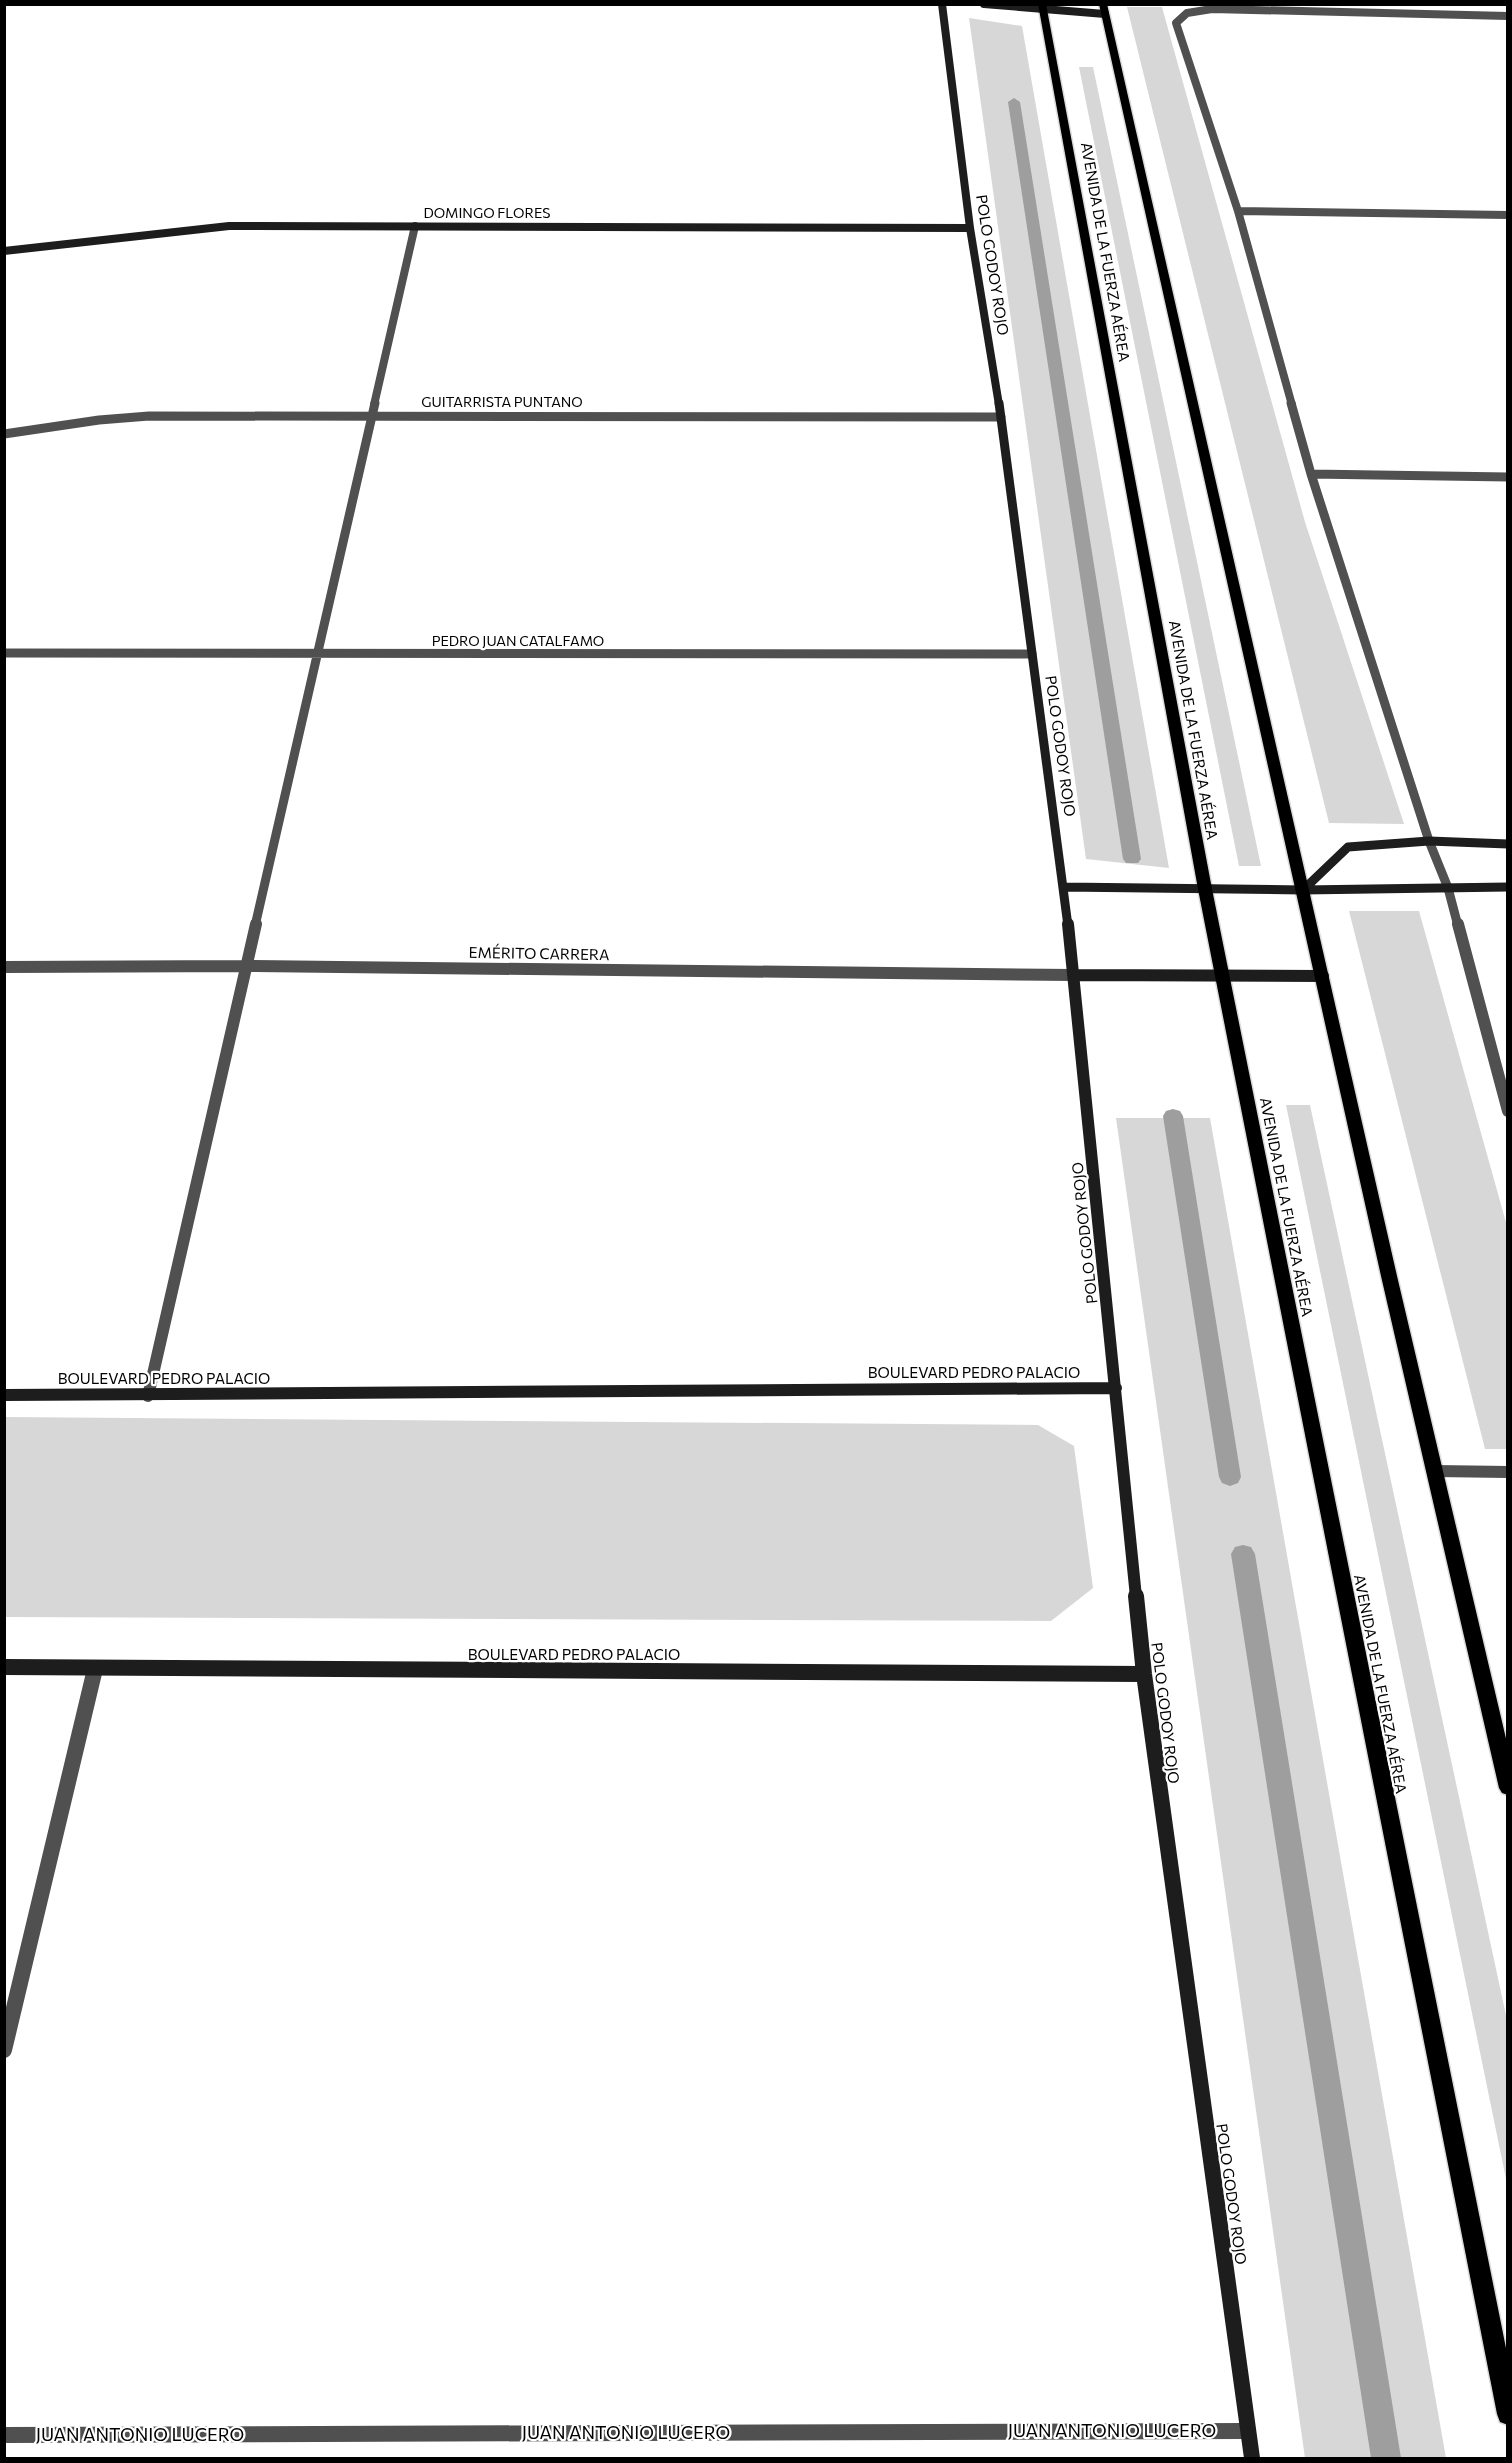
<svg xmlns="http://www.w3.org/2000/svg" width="1512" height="2463" font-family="Commissioner,sans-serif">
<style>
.green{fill:#d7d7d7}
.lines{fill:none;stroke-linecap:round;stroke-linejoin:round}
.stream{fill:#9e9e9e;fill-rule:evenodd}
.primary-casing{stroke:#dbdbdb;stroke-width:3}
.street-far3{stroke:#505050;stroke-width:8}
.street-far2{stroke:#505050;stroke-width:9}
.street-far1{stroke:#505050;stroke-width:12}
.street{stroke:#505050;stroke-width:16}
.secondary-far3{stroke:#1d1d1d;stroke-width:8}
.secondary-far2{stroke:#1d1d1d;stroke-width:9}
.secondary-far1{stroke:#1d1d1d;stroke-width:12}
.secondary{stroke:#1d1d1d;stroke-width:16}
.primary{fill:#000;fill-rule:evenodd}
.labels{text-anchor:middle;stroke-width:4.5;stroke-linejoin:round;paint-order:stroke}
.far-street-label{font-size:14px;fill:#000;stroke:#fff}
.street-label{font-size:15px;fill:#000;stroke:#fff}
.near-street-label{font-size:18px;fill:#000;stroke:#fff}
</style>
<rect width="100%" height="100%" fill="#fff"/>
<path class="green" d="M1127 7H1162L1305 522 1404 824 1329 823Z
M969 18 1022 26 1169 868 1086 859Z
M1079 67H1093L1261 866H1239Z
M1349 911H1419L1507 1226V1449H1485Z
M1286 1105H1310L1507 2020V2184Z
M1116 1118H1210L1446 2458H1305Z
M5 1417 1038 1425 1074 1446 1093 1588 1051 1621 5 1617Z"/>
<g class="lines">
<path class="stream" d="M1014 98 1020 102 1141 859 1138 863H1126L1123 859 1008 102Z
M1173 1109 1180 1111 1183 1116 1241 1477 1238 1483 1230 1486 1222 1483 1219 1477 1163 1116 1166 1111Z
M1243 1545 1251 1547 1255 1554 1401 2458H1371L1231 1554 1235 1547Z"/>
<defs>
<path id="primary" d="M1038 4H1046L1212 889 1508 2358V2425L1500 2422 1497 2414 1198 889Z
M1099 4H1107L1397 1276 1508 1747V1795L1502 1793 1499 1788 1381 1276Z"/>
</defs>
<use href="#primary" class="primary-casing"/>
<path class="street-far3" d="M1238 211 1508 215
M374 405 415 226
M1292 405 1238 211 1176 23 1187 13 1212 9 1508 16"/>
<path class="street-far2" d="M1291 403 1311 474 1429 841 1448 888 1458 926
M4 434 99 420 149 416 1001 417
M1311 474 1508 477
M4 653 1032 654
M255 926 375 403"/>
<path class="street-far1" d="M1458 924 1508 1111
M4 967 245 966 1073 975
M148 1396 256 924
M1435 1471 1508 1472"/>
<path class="street" d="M4 2050 95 1669
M4 2435 1248 2431"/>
<path class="secondary-far3" d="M942 4 970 228 999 405
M984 4 1105 14
M4 251 229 226 970 228"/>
<path class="secondary-far2" d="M999 403 1068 926
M1064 887 1303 890 1508 887
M1303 890 1348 847 1429 841 1508 844"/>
<path class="secondary-far1" d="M1068 924 1136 1597
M1073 975 1323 976
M4 1395 1116 1388"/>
<path class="secondary" d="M1136 1596 1144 1674 1252 2458
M4 1667 1144 1674"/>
<use href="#primary" class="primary"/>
</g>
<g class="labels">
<g class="far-street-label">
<text x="487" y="218">DOMINGO FLORES</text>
<text x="502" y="407">GUITARRISTA PUNTANO</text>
<text x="518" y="646">PEDRO JUAN CATALFAMO</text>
</g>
<g class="street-label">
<text transform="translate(1105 252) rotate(80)" y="5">AVENIDA DE LA FUERZA AÉREA</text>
<text transform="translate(992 265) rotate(81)" y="5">POLO GODOY ROJO</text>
<text transform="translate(1193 730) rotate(80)" y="5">AVENIDA DE LA FUERZA AÉREA</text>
<text transform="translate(1060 746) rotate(82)" y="5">POLO GODOY ROJO</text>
<text transform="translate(539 954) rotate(1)" y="5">EMÉRITO CARRERA</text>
<text transform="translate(1286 1207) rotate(79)" y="5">AVENIDA DE LA FUERZA AÉREA</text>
<text transform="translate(1085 1233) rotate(-96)" y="5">POLO GODOY ROJO</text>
<text x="974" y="1378">BOULEVARD PEDRO PALACIO</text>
<text x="164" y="1384">BOULEVARD PEDRO PALACIO</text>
<text x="574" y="1660">BOULEVARD PEDRO PALACIO</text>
<text transform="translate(1380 1684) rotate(79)" y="5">AVENIDA DE LA FUERZA AÉREA</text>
<text transform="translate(1165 1713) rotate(83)" y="5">POLO GODOY ROJO</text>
<text transform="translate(1231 2194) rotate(82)" y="5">POLO GODOY ROJO</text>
</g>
<g class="near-street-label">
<text x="1112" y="2437">JUAN ANTONIO LUCERO</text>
<text x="626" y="2439">JUAN ANTONIO LUCERO</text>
<text x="140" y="2441">JUAN ANTONIO LUCERO</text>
</g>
</g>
<rect width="1512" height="2463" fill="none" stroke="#000000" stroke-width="12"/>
</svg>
